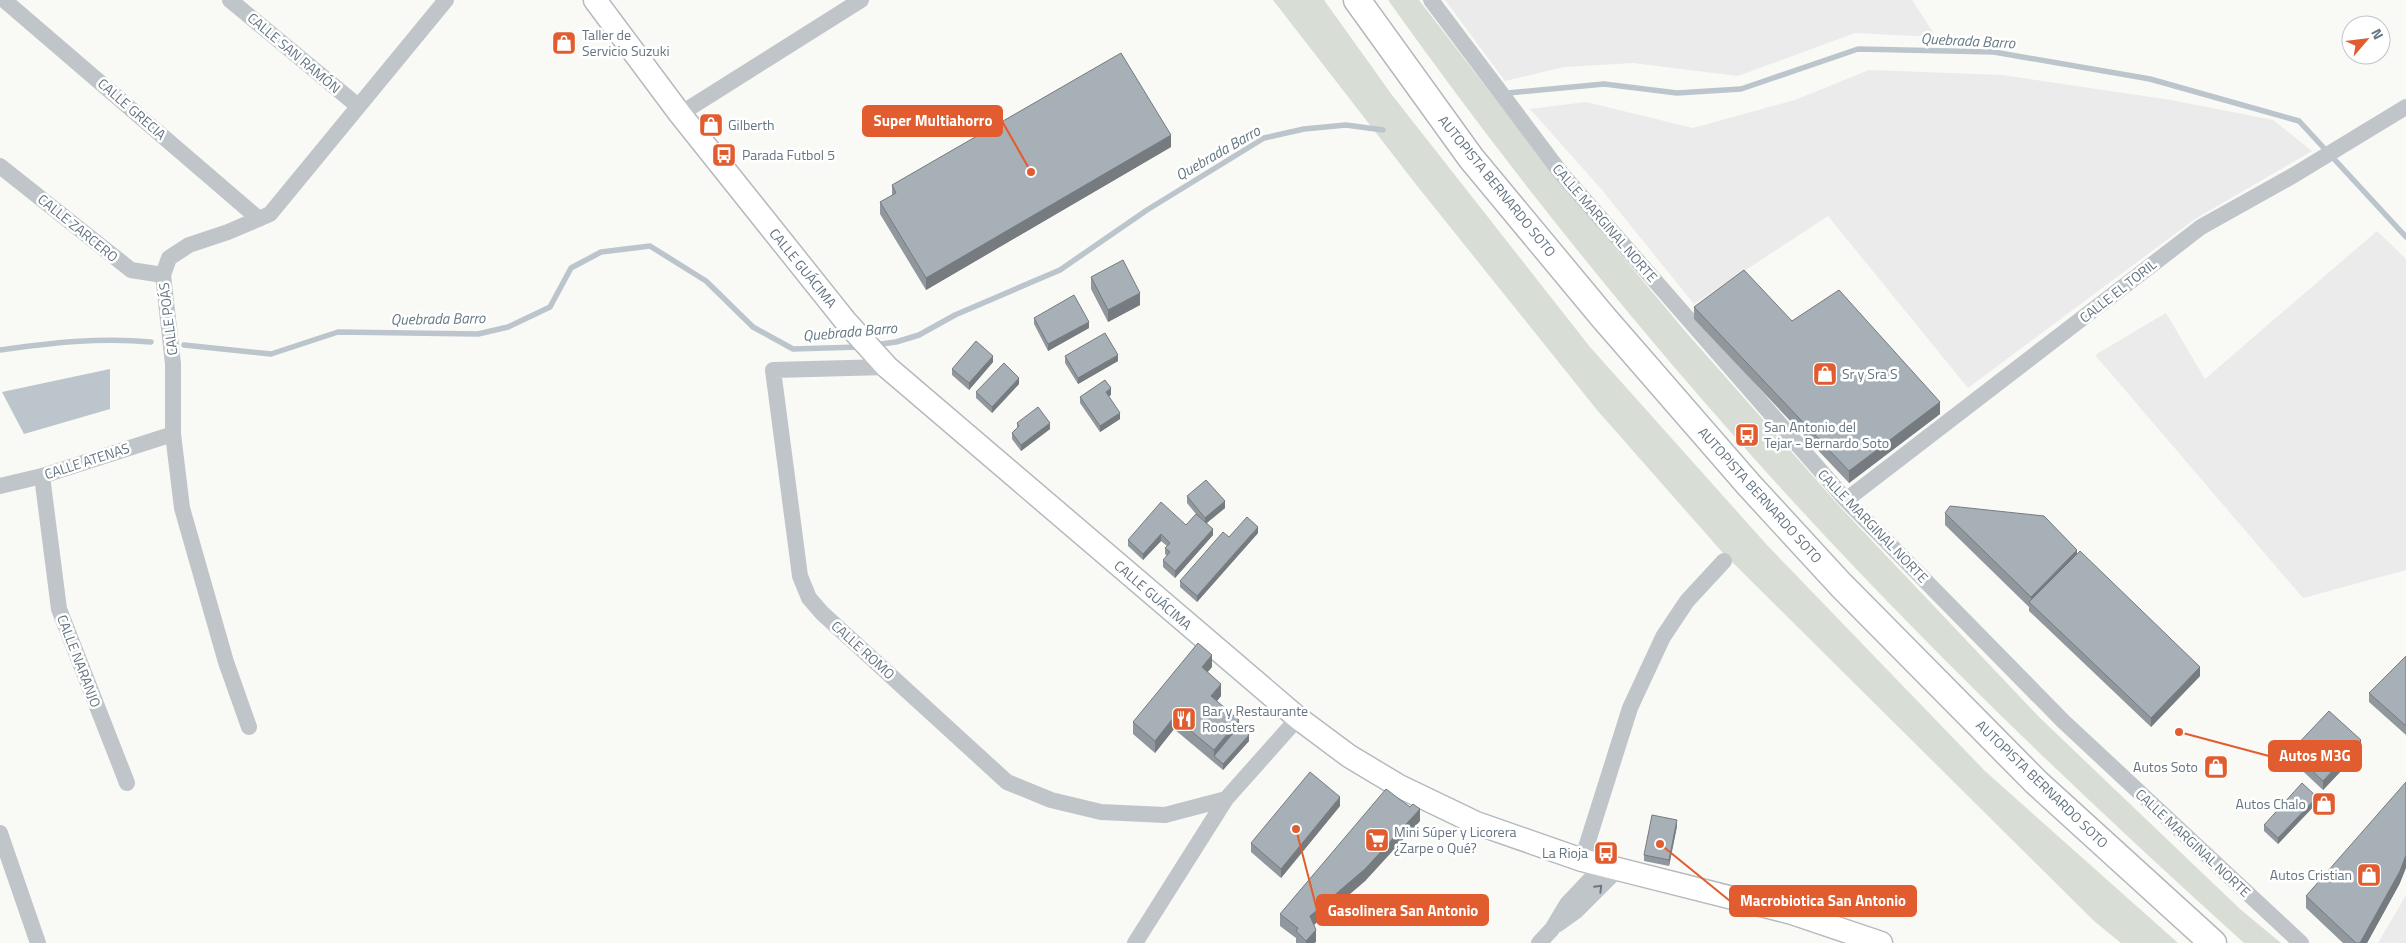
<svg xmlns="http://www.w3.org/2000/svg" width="2406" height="943" font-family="'Titillium Web',sans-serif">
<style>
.built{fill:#eaebea}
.green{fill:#d8ded6}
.water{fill:#bbc5cb}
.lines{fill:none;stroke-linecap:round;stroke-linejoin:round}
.stream{stroke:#bbc5cb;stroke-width:5.5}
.secondary-casing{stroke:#b5babf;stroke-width:25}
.trunk-casing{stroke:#b3b8bc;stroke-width:29}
.minor{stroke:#c0c5c9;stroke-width:16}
.secondary{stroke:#fff;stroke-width:22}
.trunk{stroke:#fff;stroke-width:26}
.wall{fill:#90979d}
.shaded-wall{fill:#757b7f}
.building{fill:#a7b0b6;stroke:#757b7f}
.oneway{stroke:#697885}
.labels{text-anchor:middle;stroke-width:5;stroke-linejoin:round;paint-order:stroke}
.poi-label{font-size:14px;fill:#647481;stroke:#fff;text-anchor:start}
.street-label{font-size:14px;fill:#647481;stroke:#fff}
.water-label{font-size:15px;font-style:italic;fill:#647982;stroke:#fff}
.leader{fill:none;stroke:#e15c2e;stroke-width:2}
.callout-dot{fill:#e15c2e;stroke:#fff;stroke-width:2}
.callout{fill:#e15c2e;stroke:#e15c2e;stroke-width:2}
.callout-label{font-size:15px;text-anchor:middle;font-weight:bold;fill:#fff}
</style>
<rect width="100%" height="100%" fill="#f9f9f6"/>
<path class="built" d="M1445 0H1912L1936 37 1855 33 1738 76 1633 63 1564 67 1505 81Z
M1869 70 2002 75 2171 100 2273 120 2312 151 2195 219 1968 388 1828 216 1694 304 1602 190 1530 109 1586 102 1693 128 1795 100Z
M2377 231 2406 259V570L2303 598 2095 355 2166 313 2205 379Z
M2406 895V943H2378Z"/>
<path class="green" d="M1273 0H1324L1392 95 1590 347 1767 545 1985 771 2178 943H2121L2094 921 1723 553 1597 410 1418 187Z
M1388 0H1419L1550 170 1685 331 1842 509 2039 717 2240 909 2281 943H2244C2090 804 1940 661 1799 508 1652 348 1514 177 1388 0Z"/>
<path class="water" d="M110 369V409L24 434 2 392Z"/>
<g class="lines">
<path class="stream" d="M1508 93 1604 84 1677 93 1741 89 1858 49 1994 52 2150 79 2299 121 2406 237
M184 345 271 354 338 332 478 334 508 327 550 307 571 268 601 252 650 246 706 281 753 327 793 349 860 347
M874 345 896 342 919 335 955 315 1060 270 1147 210 1264 138 1304 129 1346 125 1383 130
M0 350C49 343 101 337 151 342"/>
<defs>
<path id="secondary" d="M595 0 680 114 847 323 887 367 1298 718 1349 756 1399 786 1476 823 1582 860 1792 913 1881 943"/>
<path id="trunk" d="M1357 0 1471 158 1603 317 1749 485 1841 585 2036 782 2213 943"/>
</defs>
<use href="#secondary" class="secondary-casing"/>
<use href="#trunk" class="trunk-casing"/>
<path class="minor" d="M4 0 259 219
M230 0 358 106
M1431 0 1561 173 1846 500 2063 721 2301 943
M680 114 861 0
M0 166 131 270 163 275
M887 367 773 370 800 576 809 598 822 613 1007 782 1051 800 1101 812 1165 815 1226 799
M42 476 59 609 127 783
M0 486 42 476 173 434
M1846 500 2201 227 2294 175 2406 107
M249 727 226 662 182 508 173 434V364L163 275 169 258 189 245 228 232 270 214 446 0
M0 833 38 943
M1582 860 1630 708 1663 637 1687 601 1724 561
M1558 924 1576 911 1618 869
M1135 943 1226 799 1298 718
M1539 943 1552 929 1567 904 1604 865"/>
<use href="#secondary" class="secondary"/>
<use href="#trunk" class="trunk"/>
</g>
<path class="wall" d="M1171 147 926 290 880 214V202L892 196V185Z
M1091 277 1140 305 1108 322 1091 289Z
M1694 307 1940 414 1849 483 1694 319Z
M1034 318 1089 328 1048 351 1034 324Z
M1065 356 1118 361 1078 384 1065 363Z
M993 362 969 390 952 375V369Z
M1019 384 992 413 976 398V392Z
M1111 395 1108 396 1120 419 1100 432 1080 403V397Z
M1017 423 1050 429 1021 451 1012 439V433L1017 428Z
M1187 496 1225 508 1207 523 1213 535 1175 578 1163 567V560L1167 556 1165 554V548L1167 546 1161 541 1143 560 1128 546V540L1186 525 1196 514 1187 503Z
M1945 513 2077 554 2200 676 2151 727 2029 611V607L1945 525Z
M1258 533 1197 602 1180 587V581L1229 537Z
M2406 656V735L2369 702V693Z
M1212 667 1207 672 1221 696 1217 701 1239 726 1249 741 1223 770 1174 729 1155 753 1133 734V722Z
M2361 750 2323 790 2291 760V751Z
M2317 803 2278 844 2264 831V825Z
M1340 806 1281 878 1251 852V843Z
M1420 821 1365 881 1314 925 1316 942 1314 943H1296V938L1280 926V914Z
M1677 826 1669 866 1644 861V855Z
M2400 883 2367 943H2343L2306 908V896Z"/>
<path class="shaded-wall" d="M1171 135V147L926 290V278Z
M1140 293V305L1108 322V310Z
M1089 322V328L1048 351V344Z
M1118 355V361L1078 384V378Z
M993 356V362L969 390V383Z
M1019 378V384L992 413V407Z
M1111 388V395L1106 398V392Z
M1940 402V414L1849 483V471Z
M1120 413V419L1100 432V426Z
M1050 423V429L1021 451V445Z
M1225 501V508L1205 524V518Z
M1258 527V533L1197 602V596Z
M1213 529V535L1175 578V571Z
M1161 534V541L1143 560V554Z
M2077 550V563L2031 603V597Z
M1212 655V667L1202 679V667Z
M2200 667V676L2151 727V718Z
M1221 684V696L1211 708V696Z
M1174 717V729L1155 753V741Z
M1239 720V732L1214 756V750Z
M1249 735V741L1223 770V764Z
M2361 740V750L2323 790V781Z
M1340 797V806L1281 878V869Z
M2317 797V803L2278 844V838Z
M1420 809V821L1365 881 1310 928V916Z
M1677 820V826L1669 866V860Z
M2406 855V868L2400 883 2367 943H2360Z
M1316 930V942L1314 943H1306V941Z"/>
<path class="building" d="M1121 53 1171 135 926 278 880 202 896 193 892 185Z
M1123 260 1140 293 1108 310 1091 277Z
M1744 270 1792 321 1839 290 1940 402 1849 471 1694 307Z
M1074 295 1089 322 1048 344 1034 318Z
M1105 333 1118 355 1078 378 1065 356Z
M976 341 993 356 969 383 952 369Z
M1004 363 1019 378 992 407 976 392Z
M1105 380 1111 388 1106 392 1120 413 1100 426 1080 397Z
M1038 407 1050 423 1021 445 1012 433 1019 426 1017 423Z
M1206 480 1225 501 1205 518 1187 496Z
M1161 502 1186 525 1196 514 1213 529 1175 571 1163 560 1170 552 1165 548 1170 543 1161 534 1143 554 1128 540Z
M1950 506 2044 516 2077 550 2031 597 1945 513Z
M1247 517 1258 527 1197 596 1180 581 1223 532 1229 537Z
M2080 551 2200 667 2151 718 2029 602Z
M1198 643 1212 655 1202 667 1221 684 1211 696 1239 720 1214 750 1174 717 1155 741 1133 722Z
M2406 656V726L2369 693Z
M2329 711 2361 740 2323 781 2291 751Z
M1239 726 1249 735 1223 764 1214 756Z
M1310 772 1340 797 1281 869 1251 843Z
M2406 782V855L2400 871 2360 943H2356L2306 896Z
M2302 783 2317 797 2278 838 2264 825Z
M1386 789 1410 807 1413 804 1420 809 1365 869 1310 916 1316 930 1306 941 1296 931 1298 928 1280 914Z
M1652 815 1677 820 1669 860 1644 855Z"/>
<defs><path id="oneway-chevron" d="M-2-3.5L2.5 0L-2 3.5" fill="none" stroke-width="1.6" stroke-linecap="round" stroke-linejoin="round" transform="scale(1.25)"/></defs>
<use class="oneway" href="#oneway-chevron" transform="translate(1599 888) rotate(-45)"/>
<defs>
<symbol id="shop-square" viewBox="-11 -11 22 22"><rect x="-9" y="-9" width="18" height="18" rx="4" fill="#e15c2e" stroke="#fff"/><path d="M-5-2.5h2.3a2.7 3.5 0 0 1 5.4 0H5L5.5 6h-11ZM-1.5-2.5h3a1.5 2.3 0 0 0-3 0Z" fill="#fff"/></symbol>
<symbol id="bus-square" viewBox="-11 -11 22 22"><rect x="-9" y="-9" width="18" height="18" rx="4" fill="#e15c2e" stroke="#fff"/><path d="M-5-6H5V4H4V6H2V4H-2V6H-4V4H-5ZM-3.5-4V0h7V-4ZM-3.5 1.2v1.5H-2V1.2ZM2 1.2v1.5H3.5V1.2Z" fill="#fff"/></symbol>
<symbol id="restaurant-square" viewBox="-11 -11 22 22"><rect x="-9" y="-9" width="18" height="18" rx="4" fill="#e15c2e" stroke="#fff"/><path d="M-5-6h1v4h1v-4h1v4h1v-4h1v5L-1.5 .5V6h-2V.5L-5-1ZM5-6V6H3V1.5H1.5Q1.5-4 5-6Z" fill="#fff"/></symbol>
<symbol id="supermarket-square" viewBox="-11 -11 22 22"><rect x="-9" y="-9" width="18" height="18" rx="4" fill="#e15c2e" stroke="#fff"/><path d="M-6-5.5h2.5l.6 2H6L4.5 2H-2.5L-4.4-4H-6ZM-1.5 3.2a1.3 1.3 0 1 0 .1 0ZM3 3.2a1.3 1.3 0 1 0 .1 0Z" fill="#fff"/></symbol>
</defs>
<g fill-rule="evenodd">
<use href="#shop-square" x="550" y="29" width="28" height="28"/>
<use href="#shop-square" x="697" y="111" width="28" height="28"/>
<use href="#bus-square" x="710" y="141" width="28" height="28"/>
<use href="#shop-square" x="1811" y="360" width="28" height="28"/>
<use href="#bus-square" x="1733" y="421" width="28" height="28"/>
<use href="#restaurant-square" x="1170" y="705" width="28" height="28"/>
<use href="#shop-square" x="2202" y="753" width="28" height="28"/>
<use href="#shop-square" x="2310" y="790" width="28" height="28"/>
<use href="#supermarket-square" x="1363" y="826" width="28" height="28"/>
<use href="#bus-square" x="1592" y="839" width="28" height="28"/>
<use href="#shop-square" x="2355" y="861" width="28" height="28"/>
</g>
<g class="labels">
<g class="poi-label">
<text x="582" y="40">Taller de<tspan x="582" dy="16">Servicio Suzuki</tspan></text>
<text x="728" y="130">Gilberth</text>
<text x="742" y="160">Parada Futbol 5</text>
<text x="1842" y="379">Sr y Sra S</text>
<text x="1764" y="432">San Antonio del<tspan x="1764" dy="16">Tejar - Bernardo Soto</tspan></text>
<text x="1202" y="716">Bar y Restaurante<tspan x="1202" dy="16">Roosters</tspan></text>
<text x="2198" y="772" text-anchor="end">Autos Soto</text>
<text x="2306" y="809" text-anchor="end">Autos Chalo</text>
<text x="1394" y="837">Mini Súper y Licorera<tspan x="1394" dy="16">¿Zarpe o Qué?</tspan></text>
<text x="1588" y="858" text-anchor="end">La Rioja</text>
<text x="2352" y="880" text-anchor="end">Autos Cristian</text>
</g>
<g class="street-label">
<text transform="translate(294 53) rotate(40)" y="5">CALLE SAN RAMÓN</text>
<text transform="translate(132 109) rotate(41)" y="5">CALLE GRECIA</text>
<text transform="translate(1497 186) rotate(51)" y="5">AUTOPISTA BERNARDO SOTO</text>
<text transform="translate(1605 223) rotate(49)" y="5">CALLE MARGINAL NORTE</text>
<text transform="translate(78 228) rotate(39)" y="5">CALLE ZARCERO</text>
<text transform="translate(803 268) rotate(51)" y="5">CALLE GUÁCIMA</text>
<text transform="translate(2118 291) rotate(-38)" y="5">CALLE EL TORIL</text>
<text transform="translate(168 319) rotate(-97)" y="5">CALLE POÁS</text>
<text transform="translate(87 461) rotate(-18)" y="5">CALLE ATENAS</text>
<text transform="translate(1760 495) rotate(48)" y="5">AUTOPISTA BERNARDO SOTO</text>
<text transform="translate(1873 526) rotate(46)" y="5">CALLE MARGINAL NORTE</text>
<text transform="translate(1153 595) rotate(41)" y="5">CALLE GUÁCIMA</text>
<text transform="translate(863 650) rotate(42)" y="5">CALLE ROMO</text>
<text transform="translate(79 661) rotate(69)" y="5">CALLE NARANJO</text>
<text transform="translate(2042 784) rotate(44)" y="5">AUTOPISTA BERNARDO SOTO</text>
<text transform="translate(2193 843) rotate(43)" y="5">CALLE MARGINAL NORTE</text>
</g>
<g class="water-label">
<text transform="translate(1968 41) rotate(3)" y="5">Quebrada Barro</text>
<text transform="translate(1218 153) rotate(-30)" y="5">Quebrada Barro</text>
<text transform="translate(438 319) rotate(-1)" y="5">Quebrada Barro</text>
<text transform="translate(850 332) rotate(-5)" y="5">Quebrada Barro</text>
</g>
</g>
<path class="leader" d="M1031 172L1002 121M2179 732L2269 756M1660 844L1730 901M1296 829L1317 910"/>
<g class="callout-dot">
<circle cx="1031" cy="172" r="5"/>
<circle cx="2179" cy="732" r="5"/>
<circle cx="1660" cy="844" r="5"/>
<circle cx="1296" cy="829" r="5"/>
</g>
<g class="callout">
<rect x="863" y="106" width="139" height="30" rx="5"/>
<rect x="2269" y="741" width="92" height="30" rx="5"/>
<rect x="1730" y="886" width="186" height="30" rx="5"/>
<rect x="1317" y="895" width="171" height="30" rx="5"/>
</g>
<g class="callout-label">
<text x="933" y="126">Super Multiahorro</text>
<text x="2315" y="761">Autos M3G</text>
<text x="1823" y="906">Macrobiotica San Antonio</text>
<text x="1403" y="916">Gasolinera San Antonio</text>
</g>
<g transform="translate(2366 40) rotate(62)"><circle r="24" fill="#ffffff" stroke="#c1c7cd"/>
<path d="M0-4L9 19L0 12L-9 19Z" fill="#e15c2e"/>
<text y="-8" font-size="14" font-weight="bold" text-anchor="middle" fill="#647481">N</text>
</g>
</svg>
